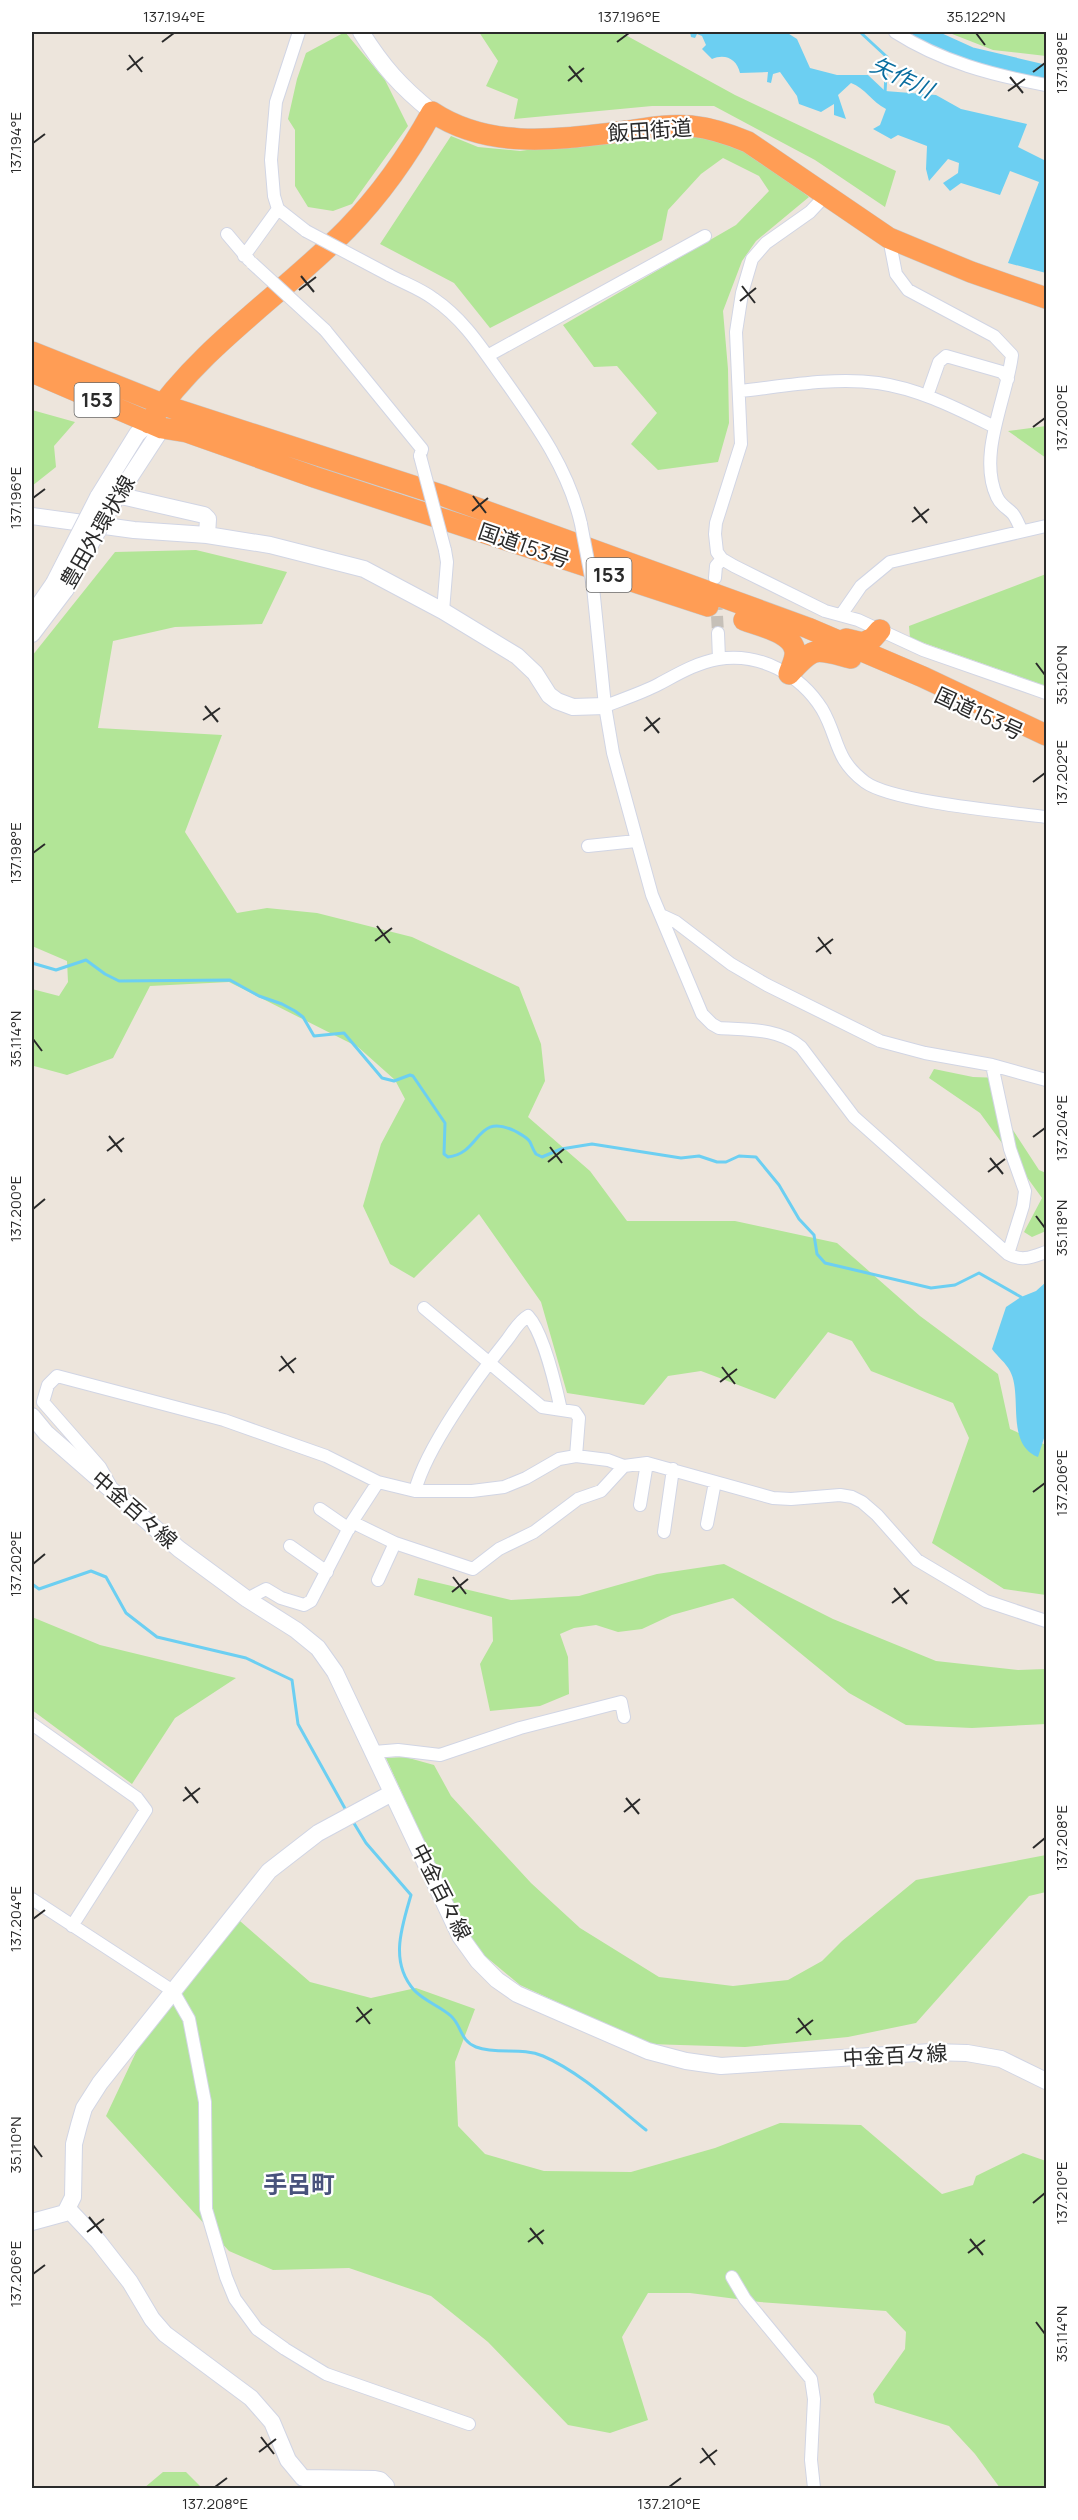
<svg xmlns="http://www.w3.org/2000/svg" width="1078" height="2520" font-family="Manrope,'Noto Sans JP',sans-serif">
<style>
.green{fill:#b2e597}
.water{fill:#6ccff2}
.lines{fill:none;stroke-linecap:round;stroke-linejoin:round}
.stream{stroke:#6ccff2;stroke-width:3}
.river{stroke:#6ccff2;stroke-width:18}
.street-tunnel{stroke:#c6c0b8;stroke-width:12;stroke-dasharray:12 6;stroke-linecap:butt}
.street-casing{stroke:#d1d5e4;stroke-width:14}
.secondary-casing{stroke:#d1d5e4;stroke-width:18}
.highway-casing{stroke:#c8c8c8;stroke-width:22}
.street{stroke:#fff;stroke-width:12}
.secondary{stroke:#fff;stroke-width:16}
.highway{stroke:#ff9d55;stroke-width:21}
.street-bridge-casing{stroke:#d1d5e4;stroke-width:14;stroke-linecap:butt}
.secondary-bridge-casing{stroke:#d1d5e4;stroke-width:18;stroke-linecap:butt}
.street-bridge{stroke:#fff;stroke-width:12}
.secondary-bridge{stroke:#fff;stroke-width:16}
.ticks{fill:none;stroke:#2a2a2a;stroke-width:2}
.labels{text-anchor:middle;stroke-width:4.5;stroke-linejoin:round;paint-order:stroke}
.shield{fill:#fff;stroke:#6a6a6a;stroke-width:1.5}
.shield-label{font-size:20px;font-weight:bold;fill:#2a2a2a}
.street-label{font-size:21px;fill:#2a2a2a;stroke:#fff}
.water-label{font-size:22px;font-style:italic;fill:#096d9f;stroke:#fff}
.quarter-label{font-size:24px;font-weight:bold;fill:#49537c;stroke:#fff}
.neatline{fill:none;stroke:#2a2a2a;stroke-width:2}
.ticks-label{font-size:15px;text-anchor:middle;fill:#2a2a2a}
</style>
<rect width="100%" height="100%" fill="#ede5dc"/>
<path class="green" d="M345 32 385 80 408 126 352 204 333 211 308 207 295 186V130L288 119 297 79 306 53Z
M479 32H620L735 95 896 171 885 207 815 160 714 106H652L514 119 518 99 486 86 498 61Z
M947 32H1046V56L993 50Z
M669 130 712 135 763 161 809 197 756 241 742 261 723 311 728 369 729 423 718 462 658 470 631 444 657 413 617 366 594 367 563 325 736 225 769 191 759 176 723 158 701 174 668 210 662 240 490 328 454 283 380 244 451 136 478 147 520 151Z
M32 410 75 422 54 446 56 467 32 486Z
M1046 426V458L1008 431Z
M196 550 287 572 262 624 175 627 113 641 98 728 222 735 185 832 237 913 267 908 317 913 412 937 519 987 541 1044 545 1081 528 1117 590 1171 627 1221H735L837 1243 920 1316 998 1374 1010 1429 1046 1445V1595L1004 1589 932 1543 969 1438 953 1403 871 1371 852 1341 828 1332 775 1399 701 1371 668 1376 644 1405 567 1393 541 1302 479 1214 414 1278 390 1264 363 1206 381 1144 405 1099 395 1080 358 1047 229 982 150 986 113 1058 67 1075 34 1066 32 1068V989L59 996 68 982 67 961 32 946V656L115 552Z
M1046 574V686L910 638 909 626Z
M934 1069 973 1077 1001 1078 1007 1121 1039 1170 1046 1173V1231L1032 1237 1024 1232 1042 1198 980 1113 929 1078Z
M724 1564 833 1619 936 1661 1018 1670 1046 1669V1724L972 1728 906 1725 849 1693 733 1598 672 1615 642 1629 618 1632 596 1625 574 1628 560 1634 568 1657 569 1694 540 1706 490 1711 480 1664 493 1641 492 1617 414 1595 418 1578 511 1600 579 1596 657 1574Z
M32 1617 100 1645 236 1678 175 1718 132 1784 32 1710Z
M405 1757 434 1765 451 1796 531 1883 580 1928 659 1977 733 1986 788 1980 822 1961 842 1941 916 1880 1046 1855V1892L1029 1896 916 2023 848 2037 745 2047 648 2044 520 1985 485 1956 465 1931 386 1758Z
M240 1921 310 1982 371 1998 416 1988 475 2009 455 2062 458 2126 485 2154 544 2171 631 2172 715 2148 780 2123 861 2125 942 2194 973 2185 976 2176 1023 2153 1046 2161V2488H1000L975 2454 949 2426 875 2403 873 2394 905 2349 906 2332 886 2311 760 2302 690 2293H648L622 2337 648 2420 610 2433 568 2425 488 2342 431 2296 349 2268 273 2270 229 2251 106 2116 139 2046Z
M163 2472H186L202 2488H144Z"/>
<path class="water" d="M690 32H786L797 39 810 68 837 75H868L885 91 936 95 961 109 1027 124 1018 147 1046 161V273L1008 263 1039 182 1010 171 1000 195 961 183 950 191 943 183 958 173 959 163 948 159 929 181 926 169 927 146 898 135 891 139 873 129 880 125 886 109C872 102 865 88 851 83L838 95 846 119 834 115V104L821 112 799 104 797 96 780 72 773 74 771 83 767 82 768 72 740 73C737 59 725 53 712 59L702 49 706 45 702 36 697 34 695 38 691 37Z
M1046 1282V1432L1038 1457C1005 1444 1023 1395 1010 1371 1006 1363 997 1356 992 1349L1006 1307 1021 1297 1036 1291Z"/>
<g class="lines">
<path class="stream" d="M860 32 887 57 885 93
M32 963 56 970 86 960 105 974 119 981 230 980 259 996 282 1004 295 1011 303 1017 314 1036 344 1033 382 1078 394 1081 410 1075 413 1076 445 1123 444 1154 448 1157C482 1153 475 1112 515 1131 520 1134 527 1137 530 1142 532 1146 533 1150 536 1154L542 1157 561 1149 592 1144 681 1158 699 1156 717 1162H726L739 1156 756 1157 779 1185 799 1219 814 1235 817 1254 825 1263 931 1288 955 1285 979 1273 1021 1297
M32 1584 39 1589 91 1571 106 1577 126 1613 157 1637 246 1658 292 1680 298 1724 347 1812
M352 1820 366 1843 411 1895C402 1926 389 1962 414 1990 424 2001 440 2006 451 2016 462 2026 460 2041 476 2047 498 2055 521 2047 543 2056 580 2072 615 2105 646 2130"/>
<path class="river" d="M917 32 970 56 1046 74"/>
<path class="street-tunnel" d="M716 598 718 633"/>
<defs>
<path id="street" d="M299 32 276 102 271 160 274 196 278 209 306 231
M895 32C942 62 992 75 1046 85
M825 196 810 212 766 243 752 259 742 293 736 332 741 444 716 523 715 534 717 552 722 559 734 566 825 611 858 620 923 650 1046 693
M227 234 249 260
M889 238 896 274 908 290 994 336 1012 355C1007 398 977 455 997 497 1001 506 1008 508 1013 514 1017 519 1019 526 1022 531
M244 256 278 209
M389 275C404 283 421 289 434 299 466 321 484 352 506 382 538 427 569 471 581 524
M325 330 422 449 420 456
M489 355 705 236
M740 391C785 386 833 377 878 383 920 389 958 409 995 427
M927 396 939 362 946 356 1002 372 1008 379
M715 578 716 566 722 559
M593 587 605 706 613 753 652 895 702 1014 712 1024 719 1028C747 1030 779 1028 801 1047L854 1117 1008 1254C1022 1262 1032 1257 1046 1252
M443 611 447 562 445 550
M841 615 861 586 890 562 1046 526
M718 633 719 659
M605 706C623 699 642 693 659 684 678 674 696 663 718 659 759 652 800 674 822 709 839 738 834 759 865 782 892 802 1008 812 1046 817
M588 846 636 841
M661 915 676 922 731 964 767 985 880 1041 925 1053 992 1065 1046 1080
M992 1065 1010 1149 1025 1191 1023 1206 1008 1254
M424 1308 542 1407 575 1412 579 1418 576 1456
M110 1485 100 1467 43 1402 48 1385 57 1376 224 1420 326 1456 378 1482 415 1491H472L504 1487 526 1478 559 1459 576 1456 608 1460 624 1466 647 1463 773 1498 791 1499 840 1495 852 1497 862 1502 877 1515 917 1560 986 1601 1046 1621
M415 1491C426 1448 478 1376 507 1340 513 1332 519 1321 528 1316 543 1332 556 1387 561 1410
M640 1505 647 1463
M320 1509 349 1529
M352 1522 395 1543 473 1569 499 1549 534 1532 578 1499 601 1491 624 1466
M707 1524 715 1482
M664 1532 673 1469
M290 1546 327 1572
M378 1580 395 1543
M247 1599 266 1589 281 1598 304 1605 311 1601 352 1522 378 1482
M32 1724 137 1798 146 1810 72 1926
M374 1752 398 1750 440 1755 520 1728 621 1702 624 1717
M32 1899 173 1991 189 2019 205 2102 206 2209 226 2277 235 2299 257 2329 285 2349 326 2374 469 2424
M732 2277 745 2299 811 2379 814 2399 811 2460 814 2488"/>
<path id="secondary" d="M361 32C383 67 400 86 432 112
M117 495 204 515 208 519 207 535
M98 497 137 434 149 423
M113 503 162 428
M32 516 134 530 207 535 270 545 364 569 443 611 517 656 535 673 549 695 557 701 573 707 605 706
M32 615 54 583
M32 634 66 589
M32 1416 46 1433 179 1549 247 1599 296 1630 318 1648 335 1672 460 1936 478 1961 497 1980 517 1994 648 2051 686 2061 721 2066 931 2052 967 2053 1001 2059 1046 2081
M65 2213 68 2209 98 2241 130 2282 152 2319 165 2334 251 2398 272 2422 288 2460 303 2478 375 2479 380 2480 386 2486
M32 2222 65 2213 73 2197 74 2144 79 2125 84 2108 100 2083 269 1871 318 1833 392 1793"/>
<path id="highway" d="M32 352 175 409 444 496 808 628 923 677 1046 735
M32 372 162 428 187 432 314 477 708 606
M149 423C201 346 282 295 347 229 381 194 409 154 432 112 491 151 561 139 627 131 648 128 670 124 691 126 711 128 729 134 748 142L889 238 971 272 1046 298
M744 620C759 626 792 632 795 651 796 659 791 667 789 674
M846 639 863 643 873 638 880 630
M790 673C815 645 816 649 851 658"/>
</defs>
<use href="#street" class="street-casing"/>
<use href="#secondary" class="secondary-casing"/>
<use href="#highway" class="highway-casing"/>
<use href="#street" class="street"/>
<use href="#secondary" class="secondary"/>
<use href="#highway" class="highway"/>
<defs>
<path id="street-bridge" d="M306 231 389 275
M252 263 325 330
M420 456 445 550
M581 524 593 587"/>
<path id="secondary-bridge" d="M54 583 98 497
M66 589 113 503"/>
</defs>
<use href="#street-bridge" class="street-bridge-casing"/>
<use href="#secondary-bridge" class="secondary-bridge-casing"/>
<use href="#street-bridge" class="street-bridge"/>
<use href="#secondary-bridge" class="secondary-bridge"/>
</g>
<path class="ticks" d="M976 33 985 45M162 42 174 33M617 42 629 33M129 55 142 72M569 66 582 82M127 70 143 57M1033 72 1045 63M1010 77 1023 93M568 81 584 68M1008 91 1025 79M33 143 45 134M301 276 314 292M742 286 755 303M299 290 316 277M740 301 756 288M1033 427 1045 418M473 496 486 513M33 498 45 489M914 507 927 523M472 511 488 498M912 522 929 509M1036 663 1045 675M205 706 218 722M646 717 659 733M203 720 220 708M644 731 660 718M1033 782 1045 773M33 853 45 844M377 926 390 943M818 937 831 954M375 941 392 928M816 952 833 939M33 1039 42 1051M109 1136 122 1152M1033 1137 1045 1128M550 1147 562 1163M107 1151 124 1138M990 1158 1003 1174M548 1162 564 1149M988 1172 1005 1159M33 1209 45 1199M1036 1216 1045 1228M281 1356 294 1373M722 1367 735 1384M279 1371 296 1358M720 1382 737 1369M1033 1492 1045 1483M33 1564 45 1554M453 1577 466 1594M894 1588 907 1604M452 1592 468 1579M892 1603 909 1590M185 1787 198 1803M626 1798 639 1814M183 1801 200 1788M624 1812 640 1799M1033 1848 1045 1838M33 1919 45 1910M357 2007 370 2024M798 2018 811 2035M356 2022 372 2009M796 2033 813 2020M33 2145 42 2157M1033 2203 1045 2193M89 2217 102 2233M530 2228 543 2244M87 2232 104 2219M970 2239 983 2255M528 2242 544 2230M968 2253 985 2240M33 2274 45 2265M1036 2322 1045 2334M261 2437 274 2454M702 2448 715 2465M259 2452 276 2439M700 2463 717 2450M215 2487 227 2478M669 2487 681 2478"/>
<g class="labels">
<g class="shield">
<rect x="74.5" y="383" width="45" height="34" rx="4.5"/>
<rect x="586.5" y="558" width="45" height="34" rx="4.5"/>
</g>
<g class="shield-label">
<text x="97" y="407">153</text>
<text x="609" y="582">153</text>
</g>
<g class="street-label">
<text transform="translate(650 131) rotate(-4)" y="7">飯田街道</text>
<text transform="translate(98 532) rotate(-60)" y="7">豊田外環状線</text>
<text transform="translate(524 546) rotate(19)" y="7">国道153号</text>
<text transform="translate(979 714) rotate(25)" y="7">国道153号</text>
<text transform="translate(134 1510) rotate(41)" y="7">中金百々線</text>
<text transform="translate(441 1892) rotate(63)" y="7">中金百々線</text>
<text transform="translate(895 2056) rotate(-3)" y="7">中金百々線</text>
</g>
<g class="water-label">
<text transform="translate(902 77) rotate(25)" y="8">矢作川</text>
</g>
<g class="quarter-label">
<text x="299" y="2193">手呂町</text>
</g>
</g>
<rect width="1078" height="2520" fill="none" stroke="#ffffff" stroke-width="66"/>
<rect x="33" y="33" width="1012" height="2454" class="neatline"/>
<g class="ticks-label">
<text x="174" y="22">137.194°E</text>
<text x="629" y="22">137.196°E</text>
<text x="976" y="22">35.122°N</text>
<text transform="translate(1062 63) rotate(-90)" y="5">137.198°E</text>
<text transform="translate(16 143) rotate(-90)" y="5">137.194°E</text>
<text transform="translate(1062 418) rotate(-90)" y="5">137.200°E</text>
<text transform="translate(16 498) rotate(-90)" y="5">137.196°E</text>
<text transform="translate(1062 675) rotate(-90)" y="5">35.120°N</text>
<text transform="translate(1062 773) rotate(-90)" y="5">137.202°E</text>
<text transform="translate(16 853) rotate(-90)" y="5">137.198°E</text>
<text transform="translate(16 1039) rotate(-90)" y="5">35.114°N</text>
<text transform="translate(1062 1128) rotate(-90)" y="5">137.204°E</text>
<text transform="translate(16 1209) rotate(-90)" y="5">137.200°E</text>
<text transform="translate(1062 1228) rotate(-90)" y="5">35.118°N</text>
<text transform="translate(1062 1483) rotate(-90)" y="5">137.206°E</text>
<text transform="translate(16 1564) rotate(-90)" y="5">137.202°E</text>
<text transform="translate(1062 1838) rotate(-90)" y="5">137.208°E</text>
<text transform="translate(16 1919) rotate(-90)" y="5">137.204°E</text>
<text transform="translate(16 2145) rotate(-90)" y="5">35.110°N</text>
<text transform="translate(1062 2193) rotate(-90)" y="5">137.210°E</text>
<text transform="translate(16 2274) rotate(-90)" y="5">137.206°E</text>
<text transform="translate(1062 2334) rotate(-90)" y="5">35.114°N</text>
<text x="215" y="2509">137.208°E</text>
<text x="669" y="2509">137.210°E</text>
</g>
</svg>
